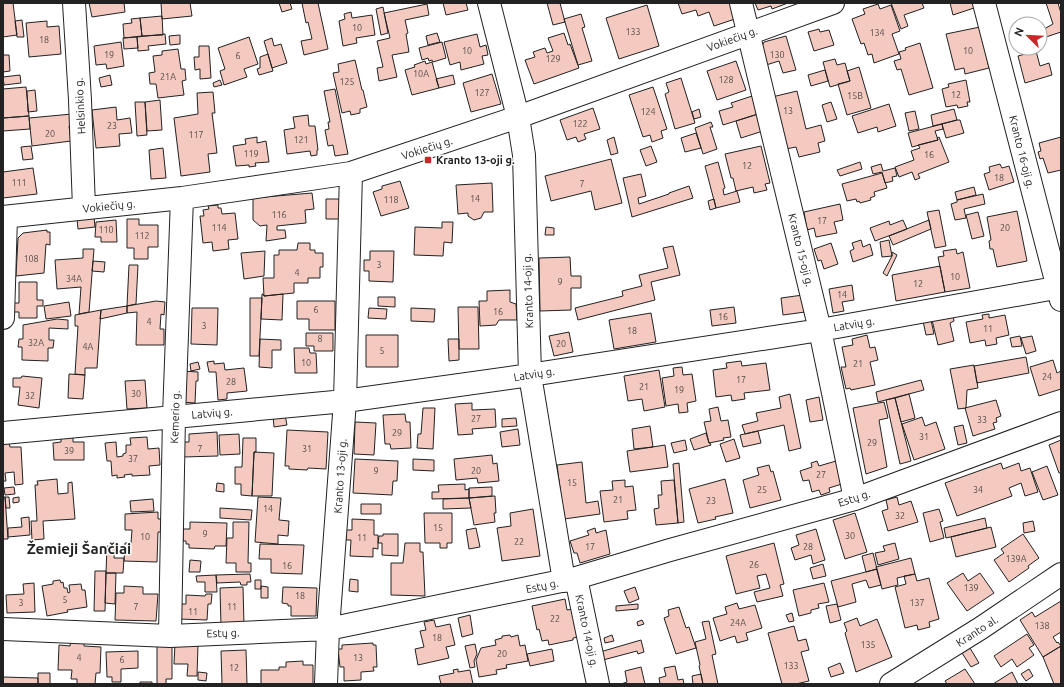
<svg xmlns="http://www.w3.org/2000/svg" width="1064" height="687" font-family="Ubuntu,sans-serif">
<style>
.building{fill:#f3c9c0;stroke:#222}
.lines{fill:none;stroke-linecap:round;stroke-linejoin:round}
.minor-casing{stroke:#222;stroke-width:24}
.minor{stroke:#fff;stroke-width:22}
.poi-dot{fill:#c62828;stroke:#fff;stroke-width:1.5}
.labels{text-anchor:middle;stroke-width:3;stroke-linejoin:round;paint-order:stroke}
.number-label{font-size:9px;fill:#564c4a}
.street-label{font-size:11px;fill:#222;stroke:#fff}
.poi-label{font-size:11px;font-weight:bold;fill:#222;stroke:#fff;text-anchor:start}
.district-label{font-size:15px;font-weight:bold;fill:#222;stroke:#fff}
</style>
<rect width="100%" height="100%" fill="#fff"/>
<path class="building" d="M3 3H13L17 35 3 37Z
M89 3H124L125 12 92 17Z
M161 3H190L192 16 162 19Z
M279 3H290L292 9 282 12Z
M302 3H318L328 49 304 55 301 41 312 39 308 22 306 23Z
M443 3H466L468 10 446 15Z
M547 3H560L565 22 553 25Z
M678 3H732L738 18 714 26 709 12 698 16 696 10 682 14Z
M755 3H788L772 9 771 6 758 10Z
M891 3H922L924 8 904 15 908 26 901 29Z
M950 3H973L974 8 953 15Z
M1046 3H1058L1061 13V32L1040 39V24L1042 23 1044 29 1053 24Z
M427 4 429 15 405 20 408 33 406 34 409 52 392 55 397 77 379 81 377 68 383 67 377 41 390 38 384 13Z
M878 4 880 9 891 5 900 31 892 34 899 54 874 63 872 54 868 55 864 43 861 44 852 19 865 14 863 9Z
M647 5 659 46 619 59 606 18Z
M383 7 388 33 381 35 376 9Z
M351 12 352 18 372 15 375 35 356 38 357 43 343 46 339 21 345 19 344 14Z
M581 14 585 27 582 28 592 61 578 65 564 19Z
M162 16 163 35 142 36 140 18Z
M140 18 142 36 124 38 123 24 132 23 131 19Z
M22 20 24 37H17L15 21Z
M47 21V27L59 26 61 54 29 57 26 23Z
M980 27 989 68 965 74 964 68 955 70 946 34Z
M819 29 820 32 829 30 834 45 814 51 808 32Z
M437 33 440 42 428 45 426 36Z
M564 33 568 45 570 44 579 68 534 84 525 60 535 57 533 52 545 48 547 53 553 51 548 38Z
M165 34 166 44 148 46 149 50 138 51 137 37Z
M477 34 480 47 486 45 488 55 482 56 484 64 461 70 460 62 450 65 444 42Z
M180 35V44L170 45 169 36Z
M786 36 796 70 783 73 779 61 766 65 761 48 764 42Z
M137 37 138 48 124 49 123 38Z
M249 37 258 64 244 69 247 77 224 85 220 71 225 69 218 48Z
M272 38 274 46 281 44 287 63 272 68 264 41Z
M121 42 124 66 107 69 106 64 96 65 94 46Z
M442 42 446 58 433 62 432 60 429 61 428 58 422 60 419 48Z
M920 43 933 88 909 95 901 69 897 70 894 61 901 59 899 52 906 50 905 48Z
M199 46H209L211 78 200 79V69L195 70 194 57H199Z
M178 49 181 69H185L186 80 182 81 184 95 158 98 156 84H150L149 73 155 72 153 56 162 55V51Z
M1036 51 1040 66 1049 63 1052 75 1025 83 1018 56Z
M268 54 273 71 259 75 257 69 260 68V57Z
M3 55H9L10 71 3 72Z
M835 59 837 65 845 63 850 81 830 87 823 62Z
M355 60 362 90H363L367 107 360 109V113L351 115 350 111 342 113 333 73 339 72 338 64Z
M425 61 426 64 432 62 439 88 412 95 405 70 415 67 414 65Z
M736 61 746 90 717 100 707 71Z
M859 67 871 108 847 115 838 84 850 81 847 71Z
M825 70 828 81 811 86 808 75Z
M492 74 501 104 471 112 463 83Z
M20 75 21 83 4 85 3 77Z
M110 75 112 85 101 87 99 78Z
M453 75 455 84 439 88 436 79Z
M681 78 695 123 675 129 665 94 669 92 666 83Z
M220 80 222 85 214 87 213 83Z
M966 80 970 102H967L968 106 958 108 957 105 946 107 942 89 949 87 948 84Z
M26 87 29 116 3 118V89Z
M653 87 667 129 661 131 663 138 652 142 650 135 643 137 629 95Z
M335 89 348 154 335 156 333 145 328 146 325 130 329 129 328 122H330L324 91Z
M35 90 37 111 28 112 27 91Z
M797 91 806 129 821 125 825 141 818 143 820 152 799 157 796 147 786 149 772 97Z
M213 92 215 113H212L217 153 208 154 210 172 181 176 174 118 198 114 197 93Z
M752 96 758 114 723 125 719 111 733 107 731 103Z
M160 100 162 130 147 131 145 102Z
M135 102H145L147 135 137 136Z
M831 102 837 119 827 122 822 105Z
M889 104 896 126 878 132 877 127 858 133 852 116Z
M116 107 117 120 130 118 132 133 119 134 120 146 96 148 92 110Z
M593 108 600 129 584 134 586 139 578 142 576 137 567 140 560 120Z
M699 109 701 117 694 119 692 112Z
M954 109 957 120 933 126 931 115Z
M915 111 919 129 909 131 905 113Z
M72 114 73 125 69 126 71 141 32 146 29 118Z
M758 114 763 131 741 138 736 121Z
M308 115 309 126H315L318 150H317V155L311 156 310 151 287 154 284 130 295 128 293 117Z
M29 116 30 129 3 131V118Z
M957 120H960L964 133 946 138 942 124Z
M711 122 713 127H710L717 149 703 154 695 128Z
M942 124 943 129 935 131 938 140 912 147 908 133Z
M696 133 701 148 685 152 681 138Z
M257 137V143L266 141 269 162 255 163 256 166 249 167V165L236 166 233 146 246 144 245 139Z
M614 137 618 153 611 155 607 140Z
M939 137 949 162 918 174 920 178 915 180 912 172 899 177 895 167 914 160 911 151 920 148 918 145 938 140 937 138Z
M1061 137V170L1048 173 1043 158 1040 159 1038 152 1041 151 1039 143Z
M31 146 33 159 23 160 21 147Z
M651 146 657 162 646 166 640 150Z
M761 146 770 183 765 184 767 190 754 193 753 187 736 191 733 178H731L725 154Z
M163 148 166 178 151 179 149 150Z
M611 159 622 203 595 210 591 191 551 201 545 176Z
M718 162 725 188 723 189 724 195 737 191 740 202 716 208 705 166Z
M860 162 862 169 840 176 837 170Z
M881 164 883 171 895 168 897 176 892 177 893 181 885 183 882 172 873 174 871 167Z
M1000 164 1002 168 1009 166 1014 182 989 190 984 174 990 172 989 167Z
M33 168 37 194 3 198V172Z
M882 173 887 188 874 192 875 196 870 198 871 200 860 203 859 201 857 202 856 199 847 201 842 184Z
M641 174 646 196 638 198 639 204 669 194V193L689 186 693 198 632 217 623 178Z
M400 181 409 208 381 216 373 192 382 189V186Z
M492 183 493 212H484L481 218 474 220 468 216V213L458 214 456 185Z
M974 187 976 195 957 200 955 192Z
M312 193 314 209 305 210 306 223 277 226V230H285L286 238 266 241 267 225 260 226 253 220V198Z
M983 194 985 204 964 209 966 218 955 220 951 204 957 202V200Z
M326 199H341V219H326Z
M714 199 716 208 710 210 708 201Z
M840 204 843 220 834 222 837 233 816 237 814 228 807 230 804 212Z
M218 205V208H221L222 214 235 213 238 239 228 240 229 249 213 251 212 242 203 243 200 216H204L203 210 209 209 208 206Z
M939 210 946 246 935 248 927 212Z
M1017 211 1027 261 997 267 993 249H990L989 241 991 240 987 217Z
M978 212 984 236 972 239 966 215Z
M94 217 95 227 78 229 77 219Z
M127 219H139V225H158V247H148V259H134V248H127Z
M116 220 117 242H101V237H95L96 222Z
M903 220 907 229 875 241 870 228 889 221 890 225Z
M929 220 931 229 893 245 889 236Z
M442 222H453L452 243 444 242 443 256 414 255 415 227 442 228Z
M546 227 554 228V235H545Z
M47 230V232H50V245L46 244 44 273 16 276 18 238 23 233Z
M861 240 863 247 870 244 873 255 853 262 850 251 854 249 852 243Z
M889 240 892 256 882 257 880 242Z
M298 243H310V250H315V253H323V267H320V278H308V283H294V293L264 296 263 278H274V255H279V250H297Z
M831 243 838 264 824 269 821 260 818 261 814 249Z
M673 246 680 275 651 282 655 300 578 320 575 308 623 296 622 291 642 286 639 275 668 268 663 248Z
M83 249H94L89 312 79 314 81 287 57 289 55 260 83 258Z
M956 249 957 254 963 252 970 288 945 292 938 257 944 256 943 251Z
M265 251 264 276 244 279 241 253Z
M370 251H394L393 282 369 281V271H364V260H370Z
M892 252 897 255 887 276 883 273 892 256Z
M570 257 571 276H581V288H571V310L540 311 539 258Z
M93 261 105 262 104 272 92 271Z
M129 265H138L136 304 127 306Z
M940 266 945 292 896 301 892 275Z
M19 282H37V300H43V306H37V318H19V312H14V303H19Z
M852 285 854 300 842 302 844 311 833 313 829 289Z
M510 290V302L516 304 517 320H499L496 325 480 326 479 301H487V291Z
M262 294H263L264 296 283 294 282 320 261 319Z
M803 295 805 312 783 315 781 298Z
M378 297H395V307L378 306Z
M250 298H262L259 356H250Z
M156 301 165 302 164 315 161 314 160 329H164V345H136L137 312 127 313V306Z
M297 301H335V330H309V319H297Z
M69 302 71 316 46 319 44 306Z
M127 306V313L100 319 101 310Z
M458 307H478L479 349H459Z
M734 307 736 323 712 326 710 310Z
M192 308H218L217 345 191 344Z
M369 308 387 309 386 319 368 318Z
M411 308 435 309 434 322 411 321Z
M101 310 97 368H85V375L75 374 78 326H75V315Z
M651 313 656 342 614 349 609 320Z
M989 314V318L1005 315 1009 335 996 338 997 344 986 346 985 340 970 343 966 322 983 319 982 315Z
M953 315 954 321 950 323 954 341 938 345 932 320Z
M57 319 68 320V329L49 328V340H54L53 348H48V361L22 360V347H18L19 339H23V325Z
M931 320 934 334 926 335 923 321Z
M569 332 573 352 554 356 549 336Z
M306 333H333V351H314V346H306Z
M366 335H398V367H366Z
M867 335 870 348 875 347 878 360 870 362 875 385 851 390 850 388 846 389 841 367H846L842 347 853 345 852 339Z
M1020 336 1022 346 1012 347 1010 338Z
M1032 336 1036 351 1026 354 1021 338Z
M260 339 281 340V350H272V368L259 367Z
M448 339H459V360L449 361Z
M294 348H309L310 353H316L317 373H295Z
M1026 357 1029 373 977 383 974 366Z
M1053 360 1057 373 1061 371V389L1039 396 1030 367Z
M214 361V364L224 363 225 370 244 368 247 391 227 393V399L218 400 216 372H209L207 362Z
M741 361 742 366 766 363 770 390 744 393 745 399 732 401 731 395 716 397 713 370 727 368 726 363Z
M198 362 200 369 191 371 190 364Z
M974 365 978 388 967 390 966 408 958 409 950 369Z
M682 367 683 375 692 374 696 401 687 403 688 412 679 413 678 404 666 406 662 378 674 376 673 368Z
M659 370 665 407 644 411 642 399 628 401 624 376Z
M183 371 198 372V381H196L195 403 182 402Z
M69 374 85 375 83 399 68 398Z
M22 376 42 378 39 408 18 405 20 387H13V378H21Z
M145 380 147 408 127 409 125 381Z
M921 380 924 390 878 402 876 392Z
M790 394 801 448 789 451 784 425 745 434 742 425 758 421 756 413 781 408 779 397Z
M909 394 915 418 901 422 895 398Z
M819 397 823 420 810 422 806 400Z
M895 398 911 461 900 464 886 400Z
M996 400 1001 416 996 418 997 422 993 423 995 429 973 436 965 408Z
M884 402 888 418 879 420 887 467 866 474 853 408Z
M472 403V410L495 409 496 427 472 429 473 434 458 435 455 404Z
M718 407 721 421 728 420 731 437 723 438 724 440 709 443 704 422 711 421 709 409Z
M423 408H435L433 449 417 448 418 434H421Z
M405 414 406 422H410L411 448 391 449 390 444H385L383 415Z
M285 415 287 425 274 427 273 416Z
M922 417 925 426 936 422 945 449 914 460 902 424Z
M516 418 517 426 502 427V419Z
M355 422 376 423 374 455 354 454Z
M963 425 967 443 958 445 954 427Z
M650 426 653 447 634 449 632 429Z
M518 429 520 445 502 447 500 432Z
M287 430 328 432 326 469 308 468 307 470 289 469V466H285Z
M758 431 761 443 743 447 740 435Z
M217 432 218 456 183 457V442H189V434Z
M706 433 709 443H710L711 445 694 450 690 439Z
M61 434H73V442H84V460H54L53 443 61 442Z
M239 434 240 454 220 455 219 435Z
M147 437 148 449 159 448 160 465 149 466 150 475 132 476V474L124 475 125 477 117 478V475L112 476 111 461H107L105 443 116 442 117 457 123 456V454L126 453V445H131L130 438Z
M243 438H256V452H254L252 496 241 495V484H235V467H242Z
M734 439 740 458 726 462 720 444Z
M685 440 687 450 674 453 671 443Z
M1061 440V473H1059L1049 445Z
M3 443H9L10 447H21L23 484 15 485 14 472 5 473 6 481H3Z
M665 445 668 467 630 472 627 451Z
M254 452 274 453 272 496H252Z
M492 455 493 464 497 463 499 481 478 483 477 478 456 480 454 459Z
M355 459 398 461 397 481H393L392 495 353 493Z
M413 459 434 460V471L413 470Z
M817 461 819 466 836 461 842 484 829 488 830 492 821 495 819 490 812 492 809 480 803 481 800 471 812 467 811 463Z
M582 462 586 503 598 501 600 514 564 519 557 465Z
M679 463 684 522 678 523 673 464Z
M1001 463 1003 469 1019 463 1021 471 1030 468 1038 492 1025 496 1021 483 1009 488 1012 496 957 516 945 483Z
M769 465 771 472 773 471 781 500 750 508 743 480 759 475 757 468Z
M1047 466 1058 495 1043 500 1032 472Z
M57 479 58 494 68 493V483L72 482 75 519 43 521 44 539 32 540 31 521H37L35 485H38L37 481Z
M725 479 733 513 715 517 716 519 698 523 689 489Z
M625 480V487L633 486 636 510 627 511 628 519 604 522 600 491 613 490 612 481Z
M674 480 678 523 656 525 654 509 659 508 658 495H662L661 481Z
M217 483 224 484V492L216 491Z
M465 484V490L469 489V498L432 499V492H439L438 485Z
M14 487 15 494 5 495 4 488Z
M492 487V496L469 498V488Z
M495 496 496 513H494L495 522 474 525 469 498Z
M3 497H5L8 539H3Z
M5 497H9L10 508H6Z
M19 497V502L13 503V498Z
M258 497 281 498 279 520 289 521 288 536 278 535V544L255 542Z
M897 497 899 505 911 501 918 522 888 531 882 511 888 509 886 500Z
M469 498 471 508 443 509V499Z
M153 499 154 511 131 512 130 501Z
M361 504H381V514H361Z
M220 508 252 510 251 520 220 518Z
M533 509 540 556 502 561 497 528 511 526 510 513Z
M939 509 943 521 940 522 944 538 930 542 923 513Z
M158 512V519H165V532H158L157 562 124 561 125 543H131L132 530H125V514Z
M424 513H452V543H447V548H440V543H425Z
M855 513 867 552 845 559 833 520Z
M29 517 30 535 8 537V528L22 527 21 518Z
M985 518 987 528 946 538 944 528Z
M352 519 374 520V535H378V549L373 548V557L350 556 351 540H346V530H352Z
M1033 521 1035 531 1024 533 1023 523Z
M190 522 227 523 226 546H215L214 549 189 548V544H186V541H183V529H190Z
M233 522H249L248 563H251V572H236V563H226L227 538H233Z
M991 527 996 547 956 557 951 537Z
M476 528 480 547 469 549 466 530Z
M595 528 596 533 606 530 610 554 580 563 577 553H574L570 541 589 535 587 531Z
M816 529 825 560 813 564 811 555 795 560 791 548 799 545 796 535Z
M383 534H398V556L382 555V543H378L379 536H383Z
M1023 534 1039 558 1028 566 1029 568 1009 582 994 560 1004 553 1001 549Z
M405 543H420V552H423L425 596 391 595V563H403Z
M774 543 784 584 780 585 783 596 757 602 754 592 770 588 766 574 757 576 760 588 736 594 726 556Z
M895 543 899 559 878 565 875 553 885 551 883 546Z
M260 544 304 545 302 574 271 573V559H259Z
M107 546 115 547 114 558H124L123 573H106Z
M873 553 877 569 866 572 862 556Z
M911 558 915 574 897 578 898 585 882 589 876 567Z
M190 560 201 561 200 572H189Z
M823 564 826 576 813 579 810 568Z
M877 569 881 585 869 588 866 580 852 584 856 602 838 607 831 581Z
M95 571H106L105 611H94Z
M106 573H116L115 604 105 603Z
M963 573 968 581 980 573 994 593 967 611 947 583Z
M250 574 251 582H247V585H241L240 582 217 583 216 575Z
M915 574 917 581 929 578 939 619 929 622 930 627 918 630 917 625 905 628 895 587 906 584 904 576Z
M216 575 217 592H205V582H197L196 576Z
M350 579 358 580V592L349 591Z
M60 580 61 583 63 582 64 588H67L68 593 70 592 69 585 81 584 82 590H85L87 607 67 610 68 612 47 616 42 586 53 584V581Z
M255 580H261V589H255Z
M34 583 35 612 7 613 6 595 24 594 23 584Z
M824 583 829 602 818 604 819 608 811 610V613L799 616 793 590Z
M124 586 143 587V594H158L156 621 115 620 116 593H124Z
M261 586 268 587V598H261Z
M243 587 244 625 221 626 220 588Z
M283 587 317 588 316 616H291V606H288V604L282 603Z
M635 587 639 599 629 603 624 591Z
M206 594H212L211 604H208L207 620 179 619V604H186V595L205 596Z
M565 599 567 610 573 609 578 637 573 638V640L549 645 548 640 542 641 539 629 537 630 532 606Z
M1061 601V632L1053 637 1057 643 1058 642 1061 646 1043 657 1020 620 1032 612 1035 617Z
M737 603 739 609 755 605 762 628 746 633 748 640 737 643 735 636 720 641 713 618 727 614 725 607Z
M638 604V609L616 611V606Z
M837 604 841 620 830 623 826 606Z
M679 607 686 628 689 627 696 648 676 654 664 618 669 616 668 610Z
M792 613 794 621 789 622 786 615Z
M470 615 473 634 462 637 458 618Z
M857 618 860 626 877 619 892 657 856 672 845 633 847 631 844 623Z
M434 620 436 627 450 624 455 645 446 647 449 658 418 665 415 649 424 647 420 631 426 630 424 622Z
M642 620 644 624 638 626 637 622Z
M709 621 716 654 712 655 718 684H703L699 666 700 665 695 642 706 639 702 622Z
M794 626 798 641 806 639 809 650 801 652 809 681 796 684H782L768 633Z
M1027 634 1034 645 1029 648 1034 655 1017 667 1012 659 1001 667 994 656Z
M510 635 511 637 518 635 520 646 525 645 528 661 506 665 507 668 496 670 497 674 479 677 476 660 481 648 496 645 495 640 502 638V636Z
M612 635 614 641 605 643 604 638Z
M71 639 84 640V646L101 647 100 673H96L95 684H77V679H71L72 670H58L59 645 70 646Z
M641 640 644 652 638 654 637 651 603 660 600 652Z
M373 643V645H376L377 667H373L374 671 361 672V680L344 681V667H340L338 649H342V645Z
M157 644H172V679H166V684H157Z
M175 644 198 645 197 676H187L188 664H174Z
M475 644 477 654 474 661 475 667 470 668 465 646Z
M1061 646V684H1054L1043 657Z
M970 648 979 663 971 667 962 653Z
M552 649 554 661 530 666 527 654Z
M246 650 247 684H222L221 651Z
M138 651V668L121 669V682H112V677H107L106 652Z
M303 661V665H313V684H261V670H279V667H286V662Z
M840 663 844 673 831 677 828 668Z
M675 666 678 680 683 679 684 684H660L659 678 666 676 664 668Z
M641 667 645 684H621L627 682 625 671Z
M458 669V672L470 670 473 684H441L439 676 454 673 453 670Z
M965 669 975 684H947L945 681Z
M1029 669 1033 676 1026 681 1021 674Z
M198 672 207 673 206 681 198 680Z
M1012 672 1018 684H993Z
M38 673H50V684H38Z
M701 674 703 684H693L692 676Z
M3 677 38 678V684H3Z
M140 682H152V684H140Z"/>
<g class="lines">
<defs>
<path id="minor" d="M74 3 80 100 84 208
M489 3 518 117 524 155 530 375 564 581
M741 3 820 330 855 499
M984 3 1061 300
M3 217 182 198 351 173 518 117 833 3
M3 318 6 217
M3 433 345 401 530 375 820 330 1061 287
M576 578 598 684
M3 629 170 636 328 629 576 578 670 550 855 499 1061 423
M170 636 174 416 182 198
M326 684 328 629 345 401 351 173
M891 684 981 628 1061 574"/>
</defs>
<use href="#minor" class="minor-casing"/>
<use href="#minor" class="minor"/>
</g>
<rect class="poi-dot" x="424" y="156" width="8" height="8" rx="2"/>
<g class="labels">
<g class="number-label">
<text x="357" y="31">10</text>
<text x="633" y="35">133</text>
<text x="877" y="36">134</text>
<text x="44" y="43">18</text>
<text x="467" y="54">10</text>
<text x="968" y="54">10</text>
<text x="109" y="58">19</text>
<text x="777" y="58">130</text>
<text x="238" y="59">6</text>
<text x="553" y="62">129</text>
<text x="421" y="77">10A</text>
<text x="168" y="80">21A</text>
<text x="726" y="83">128</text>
<text x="347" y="85">125</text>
<text x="482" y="96">127</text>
<text x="956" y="98">12</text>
<text x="855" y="99">15B</text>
<text x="788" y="114">13</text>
<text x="648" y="115">124</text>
<text x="580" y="127">122</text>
<text x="112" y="129">23</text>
<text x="50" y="137">20</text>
<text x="196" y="138">117</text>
<text x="301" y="143">121</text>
<text x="251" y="157">119</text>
<text x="929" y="158">16</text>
<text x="747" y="169">12</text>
<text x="999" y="181">18</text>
<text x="19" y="186">111</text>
<text x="582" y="187">7</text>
<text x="475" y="202">14</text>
<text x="391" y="203">118</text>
<text x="279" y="218">116</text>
<text x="822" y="224">17</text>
<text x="219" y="231">114</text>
<text x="1005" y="231">20</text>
<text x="106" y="233">110</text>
<text x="142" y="239">112</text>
<text x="31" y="262">108</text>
<text x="379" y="268">3</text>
<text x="297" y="276">4</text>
<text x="955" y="280">10</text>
<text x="74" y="282">34A</text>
<text x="560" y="285">9</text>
<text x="918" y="287">12</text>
<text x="842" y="298">14</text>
<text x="316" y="313">6</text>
<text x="498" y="315">16</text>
<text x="723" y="320">16</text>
<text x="149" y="325">4</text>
<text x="204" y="329">3</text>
<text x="988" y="332">11</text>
<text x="632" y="334">18</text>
<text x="320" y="342">8</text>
<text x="36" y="346">32A</text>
<text x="561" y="347">20</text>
<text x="88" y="350">4A</text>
<text x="382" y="354">5</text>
<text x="306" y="366">10</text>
<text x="858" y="367">21</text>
<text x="1047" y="380">24</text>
<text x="741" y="383">17</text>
<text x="231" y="385">28</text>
<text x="644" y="390">21</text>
<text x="679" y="393">19</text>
<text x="136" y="397">30</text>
<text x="30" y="399">32</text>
<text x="476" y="422">27</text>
<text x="982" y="423">33</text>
<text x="397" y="436">29</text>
<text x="924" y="440">31</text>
<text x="872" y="446">29</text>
<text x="200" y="452">7</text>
<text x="307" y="452">31</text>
<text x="69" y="454">39</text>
<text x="133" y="462">37</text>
<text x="376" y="474">9</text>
<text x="476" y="474">20</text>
<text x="821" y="478">27</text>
<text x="572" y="486">15</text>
<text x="762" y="493">25</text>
<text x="978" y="493">34</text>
<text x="618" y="503">21</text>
<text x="711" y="504">23</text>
<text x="268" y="512">14</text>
<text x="900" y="519">32</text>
<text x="438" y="531">15</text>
<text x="205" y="537">9</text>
<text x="850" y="539">30</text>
<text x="145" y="540">10</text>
<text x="362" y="541">11</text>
<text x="519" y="545">22</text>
<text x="590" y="550">17</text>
<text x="808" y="550">28</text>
<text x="1016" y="562">139A</text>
<text x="754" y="568">26</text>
<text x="287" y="569">16</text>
<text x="971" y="591">139</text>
<text x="300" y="599">18</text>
<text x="65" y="603">5</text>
<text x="21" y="606">3</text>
<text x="917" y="606">137</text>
<text x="136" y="610">7</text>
<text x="232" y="610">11</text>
<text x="193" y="615">11</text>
<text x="555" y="622">22</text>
<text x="738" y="626">24A</text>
<text x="1042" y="629">138</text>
<text x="437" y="641">18</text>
<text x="868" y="648">135</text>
<text x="502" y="657">20</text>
<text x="79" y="661">4</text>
<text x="358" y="661">13</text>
<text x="122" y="663">6</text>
<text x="791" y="669">133</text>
<text x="234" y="671">12</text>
</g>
<g class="street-label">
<text transform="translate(732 39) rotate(-20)" y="4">Vokiečių g.</text>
<text transform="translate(80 106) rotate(-93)" y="4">Helsinkio g.</text>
<text transform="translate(427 148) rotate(-18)" y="4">Vokiečių g.</text>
<text transform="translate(1022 152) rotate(76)" y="4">Kranto 16-oji g.</text>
<text transform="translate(109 206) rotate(-6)" y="4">Vokiečių g.</text>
<text transform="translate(801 250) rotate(76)" y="4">Kranto 15-oji g.</text>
<text transform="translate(528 291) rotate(-92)" y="4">Kranto 14-oji g.</text>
<text transform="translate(854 324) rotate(-10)" y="4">Latvių g.</text>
<text transform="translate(534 374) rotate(-9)" y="4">Latvių g.</text>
<text transform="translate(212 413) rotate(-5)" y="4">Latvių g.</text>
<text transform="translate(175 417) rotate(-88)" y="4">Kemerio g.</text>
<text transform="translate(340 476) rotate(-86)" y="4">Kranto 13-oji g.</text>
<text transform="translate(854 498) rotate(-18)" y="4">Estų g.</text>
<text transform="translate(542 586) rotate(-12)" y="4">Estų g.</text>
<text transform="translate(587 631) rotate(78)" y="4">Kranto 14-oji g.</text>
<text transform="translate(977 631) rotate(-33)" y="4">Kranto al.</text>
<text transform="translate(223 633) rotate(-2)" y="4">Estų g.</text>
</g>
<g class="poi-label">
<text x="436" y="164">Kranto 13-oji g.</text>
</g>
<g class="district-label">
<text x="79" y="554">Žemieji Šančiai</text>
</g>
</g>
<rect width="1064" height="687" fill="none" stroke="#222222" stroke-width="8"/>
<g transform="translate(1028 36) rotate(294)"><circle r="19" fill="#ffffff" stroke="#a7a7a7"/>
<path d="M0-3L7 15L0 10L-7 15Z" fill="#c62828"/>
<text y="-6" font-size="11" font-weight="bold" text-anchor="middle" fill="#222222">N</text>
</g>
</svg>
